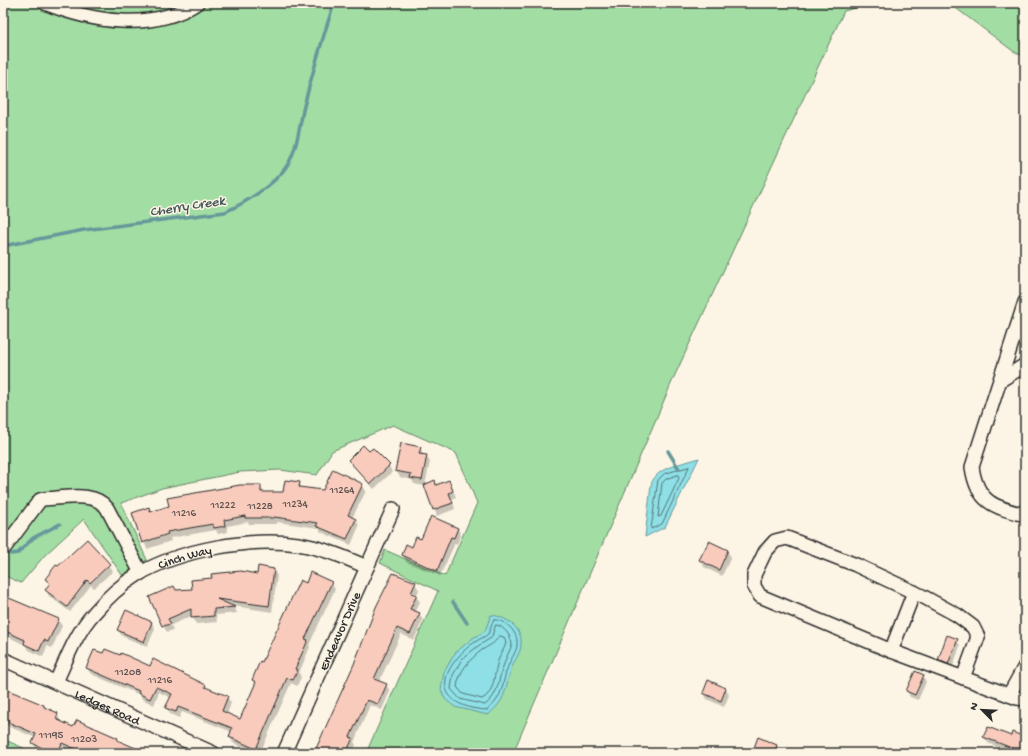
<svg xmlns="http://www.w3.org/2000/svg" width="1028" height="756" font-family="'Gochi Hand',sans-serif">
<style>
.green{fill:#a2dda3;stroke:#668467}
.water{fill:#8ee0e6;stroke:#66989b}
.shadow{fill:#0003}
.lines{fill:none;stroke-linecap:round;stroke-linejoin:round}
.shore{stroke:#537376;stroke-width:1}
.stream{stroke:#66989b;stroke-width:3.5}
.building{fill:#f9cbbd;stroke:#2b2b2b}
.minor-casing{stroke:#2b2b2b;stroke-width:16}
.minor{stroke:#fcf5e5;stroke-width:13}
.labels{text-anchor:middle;stroke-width:3;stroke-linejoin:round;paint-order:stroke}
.number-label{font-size:11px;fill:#5e5350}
.street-label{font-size:13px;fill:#2b2b2b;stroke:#fcf5e5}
.water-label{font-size:14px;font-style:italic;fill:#44585a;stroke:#fcf5e5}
</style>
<rect width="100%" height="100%" fill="#fcf5e5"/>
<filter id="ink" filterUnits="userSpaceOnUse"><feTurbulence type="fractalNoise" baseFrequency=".025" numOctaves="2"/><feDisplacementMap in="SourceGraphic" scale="8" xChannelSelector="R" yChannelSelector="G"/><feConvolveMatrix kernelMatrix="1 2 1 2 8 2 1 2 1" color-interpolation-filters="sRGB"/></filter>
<g filter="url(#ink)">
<path class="green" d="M3 3C33 3 63 1 93 3 115 4 143 13 163 3H874L844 11 674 377 513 753H366L438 591 380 563 385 550 445 576 477 503 456 453 393 425 332 451 317 475 280 470 240 472 162 488 121 503 147 560 122 575 84 519 45 555 21 583 3 575Z
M949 3H1025V57L1013 51Z
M3 739 35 753H3Z"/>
<path class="water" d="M95 3H163C147 11 113 7 95 3Z
M699 458 665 527 645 537 651 485C656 466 683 464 699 458Z
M491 615C505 616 523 628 521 644 521 653 515 659 512 667 504 689 508 698 488 715L455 707 445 699 441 690 444 672 455 653 473 638 485 631Z"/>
<path class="shadow" d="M420 448 424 456H426L430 462 425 485 434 482 437 486 449 481 456 497 452 499 455 509 437 516 425 486 414 484 412 480 400 477 396 471Z
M369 453 389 466 392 472 374 489 349 460Z
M299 483 302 488 323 491 362 485 366 491 352 518 356 519 359 526 351 545 321 532 319 528 277 522V524H249L248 522 227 526 228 532 218 534 216 530 170 538 171 541 147 549 133 514 148 508 151 513 260 486 264 493H284Z
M458 529 461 535 457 544 455 543 440 576 406 562 403 555 407 546 412 548Z
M87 541 113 571 94 588 91 585 70 612 49 596 46 590 50 585 46 580Z
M727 551 731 557 722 576 704 567 701 560Z
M274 570 277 576 272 612 234 606 237 613 216 615 217 622 196 624 192 616 171 625 173 630 167 632 163 626 176 591 193 590 257 576Z
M331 583 335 589 309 645 310 647 299 673 301 677 297 686 291 683 260 753H255L233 743 230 737 232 732 182 712 179 718 170 714 166 707 171 698 159 692 154 705 142 699 140 695 91 674 87 668H150L205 686 207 689 227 697 231 703 227 714 241 720 256 685 253 680 306 584Z
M415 583 419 590 416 596 420 602 415 612 419 614 423 620 414 640 401 634 379 682 386 685 390 691 382 710 370 705 354 742 356 745 352 753H314L343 693Z
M3 597 58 620 62 626 52 648 47 646 43 657 29 650 25 645 9 637 7 643 3 641Z
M152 623 155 629 147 647 122 636 118 630Z
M957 640 960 646 952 669 942 666 939 660Z
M923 676 926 682 918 700 910 697 907 691Z
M709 681 726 689 729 695 724 707 707 699 704 693Z
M3 689 44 706 45 708 58 714 60 722 74 728 105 733 143 753H75L66 749 64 753H45L37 749 33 743 36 738 3 724Z
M984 737 1025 739V753H1015L1003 748 1002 749 988 743Z
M777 745 780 753H753Z"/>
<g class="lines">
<path class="shore" d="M689 467 662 524 651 529 658 480 664 474Z
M678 475 679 478 661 516 658 517 662 483 666 479Z
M494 620C504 618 519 633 517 644 517 651 512 657 509 664 501 683 505 696 487 710 450 708 431 688 459 656 463 651 469 646 475 642 479 639 485 637 488 634 491 630 491 624 494 620Z
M496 625C504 626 511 636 512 644 510 651 506 657 504 664 498 679 499 695 485 705L460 699 451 689 453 675 462 659 478 646 491 638Z
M499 636 504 637 506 643C504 650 500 655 498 661 494 673 495 693 482 699L463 694 457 687C459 671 469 660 482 650 488 646 495 644 499 636Z"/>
<path class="stream" d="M3 246 84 230 225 212C245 203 274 185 286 167 297 152 300 123 304 106 313 71 323 37 334 3
M668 451 679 469
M6 552 11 554 18 553 33 538 60 524
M453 602 467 623"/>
</g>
<path class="building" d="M401 443 421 447 419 454 427 455 422 480 410 478 411 474 395 471Z
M363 445 369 451 373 448 390 465 370 484 348 460Z
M333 469 363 484 348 515 356 519 347 539 316 526 318 523 274 517V518H245V516L224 520 225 526 214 528 213 524 167 532 168 534 142 543 132 513 149 507 150 512 169 506 167 498 240 485H261V492H283L285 480 300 482 299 487 323 490Z
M435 480 436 485 449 480 453 491 449 493 453 503 433 510 424 485Z
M431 516 458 528 454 538 451 537 437 571 402 555 406 544 412 547 416 537 421 539Z
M87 539 110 564 90 583 87 580 67 607 45 590 50 583 45 579 56 565 58 566Z
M709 541 728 550 719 570 699 560Z
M258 566 274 569 269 606 217 599 235 607 214 609V616L191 618V609L168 619 171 624 162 626 149 597 174 586 176 590 192 589 191 580 212 578 211 574 241 571 257 574Z
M310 572 332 582 305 639 308 640 295 669 298 670 293 680 287 678 256 749 229 737 232 728 178 707 176 712 165 708 172 694 156 687 150 699 138 693 139 691 86 668 94 650 103 653 105 649 120 655 121 653 150 666 153 659 206 685 205 687 228 696 222 711 240 719 256 682 252 680 260 661 262 662 300 580 306 583Z
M393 573 416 582 411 593 417 595 410 609 420 613 410 634 397 628 374 679 387 684 378 704 367 700 350 737 353 738 346 753H314L354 664 376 607Z
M9 598 59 619 48 642 44 640 39 651 24 644 25 640 3 630V610Z
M126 610 152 622 144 642 117 630Z
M947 635 958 639 948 664 938 660Z
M915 671 924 675 915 695 906 691Z
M708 680 726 688 721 701 703 693Z
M3 688 44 705V707L58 713 56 719 73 727 77 720 118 738 117 740 147 753H85L62 743 58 753H53L32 743 36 734 8 722 9 720 3 718Z
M988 727 1011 736 1012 732 1025 737V753L983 737Z
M758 737 777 745 774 753H752Z"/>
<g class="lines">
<defs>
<g id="minor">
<path d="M45 3C92 22 152 32 197 3"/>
<path d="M1025 302 972 467C977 502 993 507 1025 515"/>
<path d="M1001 380 1025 365"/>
<path d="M5 547 40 500C45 498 51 499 56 498 72 497 96 493 107 508L141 573"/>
<path d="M891 651 914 592"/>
<path id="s1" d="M3 659 213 753"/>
<path d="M963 678 978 637 973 627 957 615 922 596 856 565 787 538 775 541 765 552 754 575V586L760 596 894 652 1017 698 1025 699"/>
<path id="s2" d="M56 682C67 658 76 633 94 613 106 599 121 585 137 575 179 550 250 537 298 544 323 548 344 557 367 567"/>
<path d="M1009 695 1025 666"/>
<path id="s3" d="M284 753 393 509"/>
</g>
</defs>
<use href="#minor" class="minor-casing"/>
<use href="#minor" class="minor"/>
</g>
</g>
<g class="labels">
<g class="number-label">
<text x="342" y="493">11264</text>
<text x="295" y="507">11234</text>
<text x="223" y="508">11222</text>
<text x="260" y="509">11228</text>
<text x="184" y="516">11216</text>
<text x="128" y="675">11208</text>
<text x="160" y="683">11216</text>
<text x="51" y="738">11195</text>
<text x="84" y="742">11203</text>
</g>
<g class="street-label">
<text dy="5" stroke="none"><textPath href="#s2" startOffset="188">Cinch Way</textPath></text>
<text dy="5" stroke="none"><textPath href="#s3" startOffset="134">Endeavor Drive</textPath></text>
<text dy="5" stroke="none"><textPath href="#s1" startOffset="115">Ledges Road</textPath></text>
</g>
<g class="water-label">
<text transform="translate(187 205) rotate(-9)" y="5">Cherry Creek</text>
</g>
</g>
<rect width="1028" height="756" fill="none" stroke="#fcf5e5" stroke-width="16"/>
<rect x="8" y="8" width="1012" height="740" fill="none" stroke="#2b2b2b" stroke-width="1.5" filter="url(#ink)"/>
<g transform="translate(982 710) rotate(294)" stroke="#fcf5e5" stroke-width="3" paint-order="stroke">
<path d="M0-3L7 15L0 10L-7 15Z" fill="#2b2b2b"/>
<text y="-6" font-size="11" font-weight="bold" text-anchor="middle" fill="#2b2b2b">N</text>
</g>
</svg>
